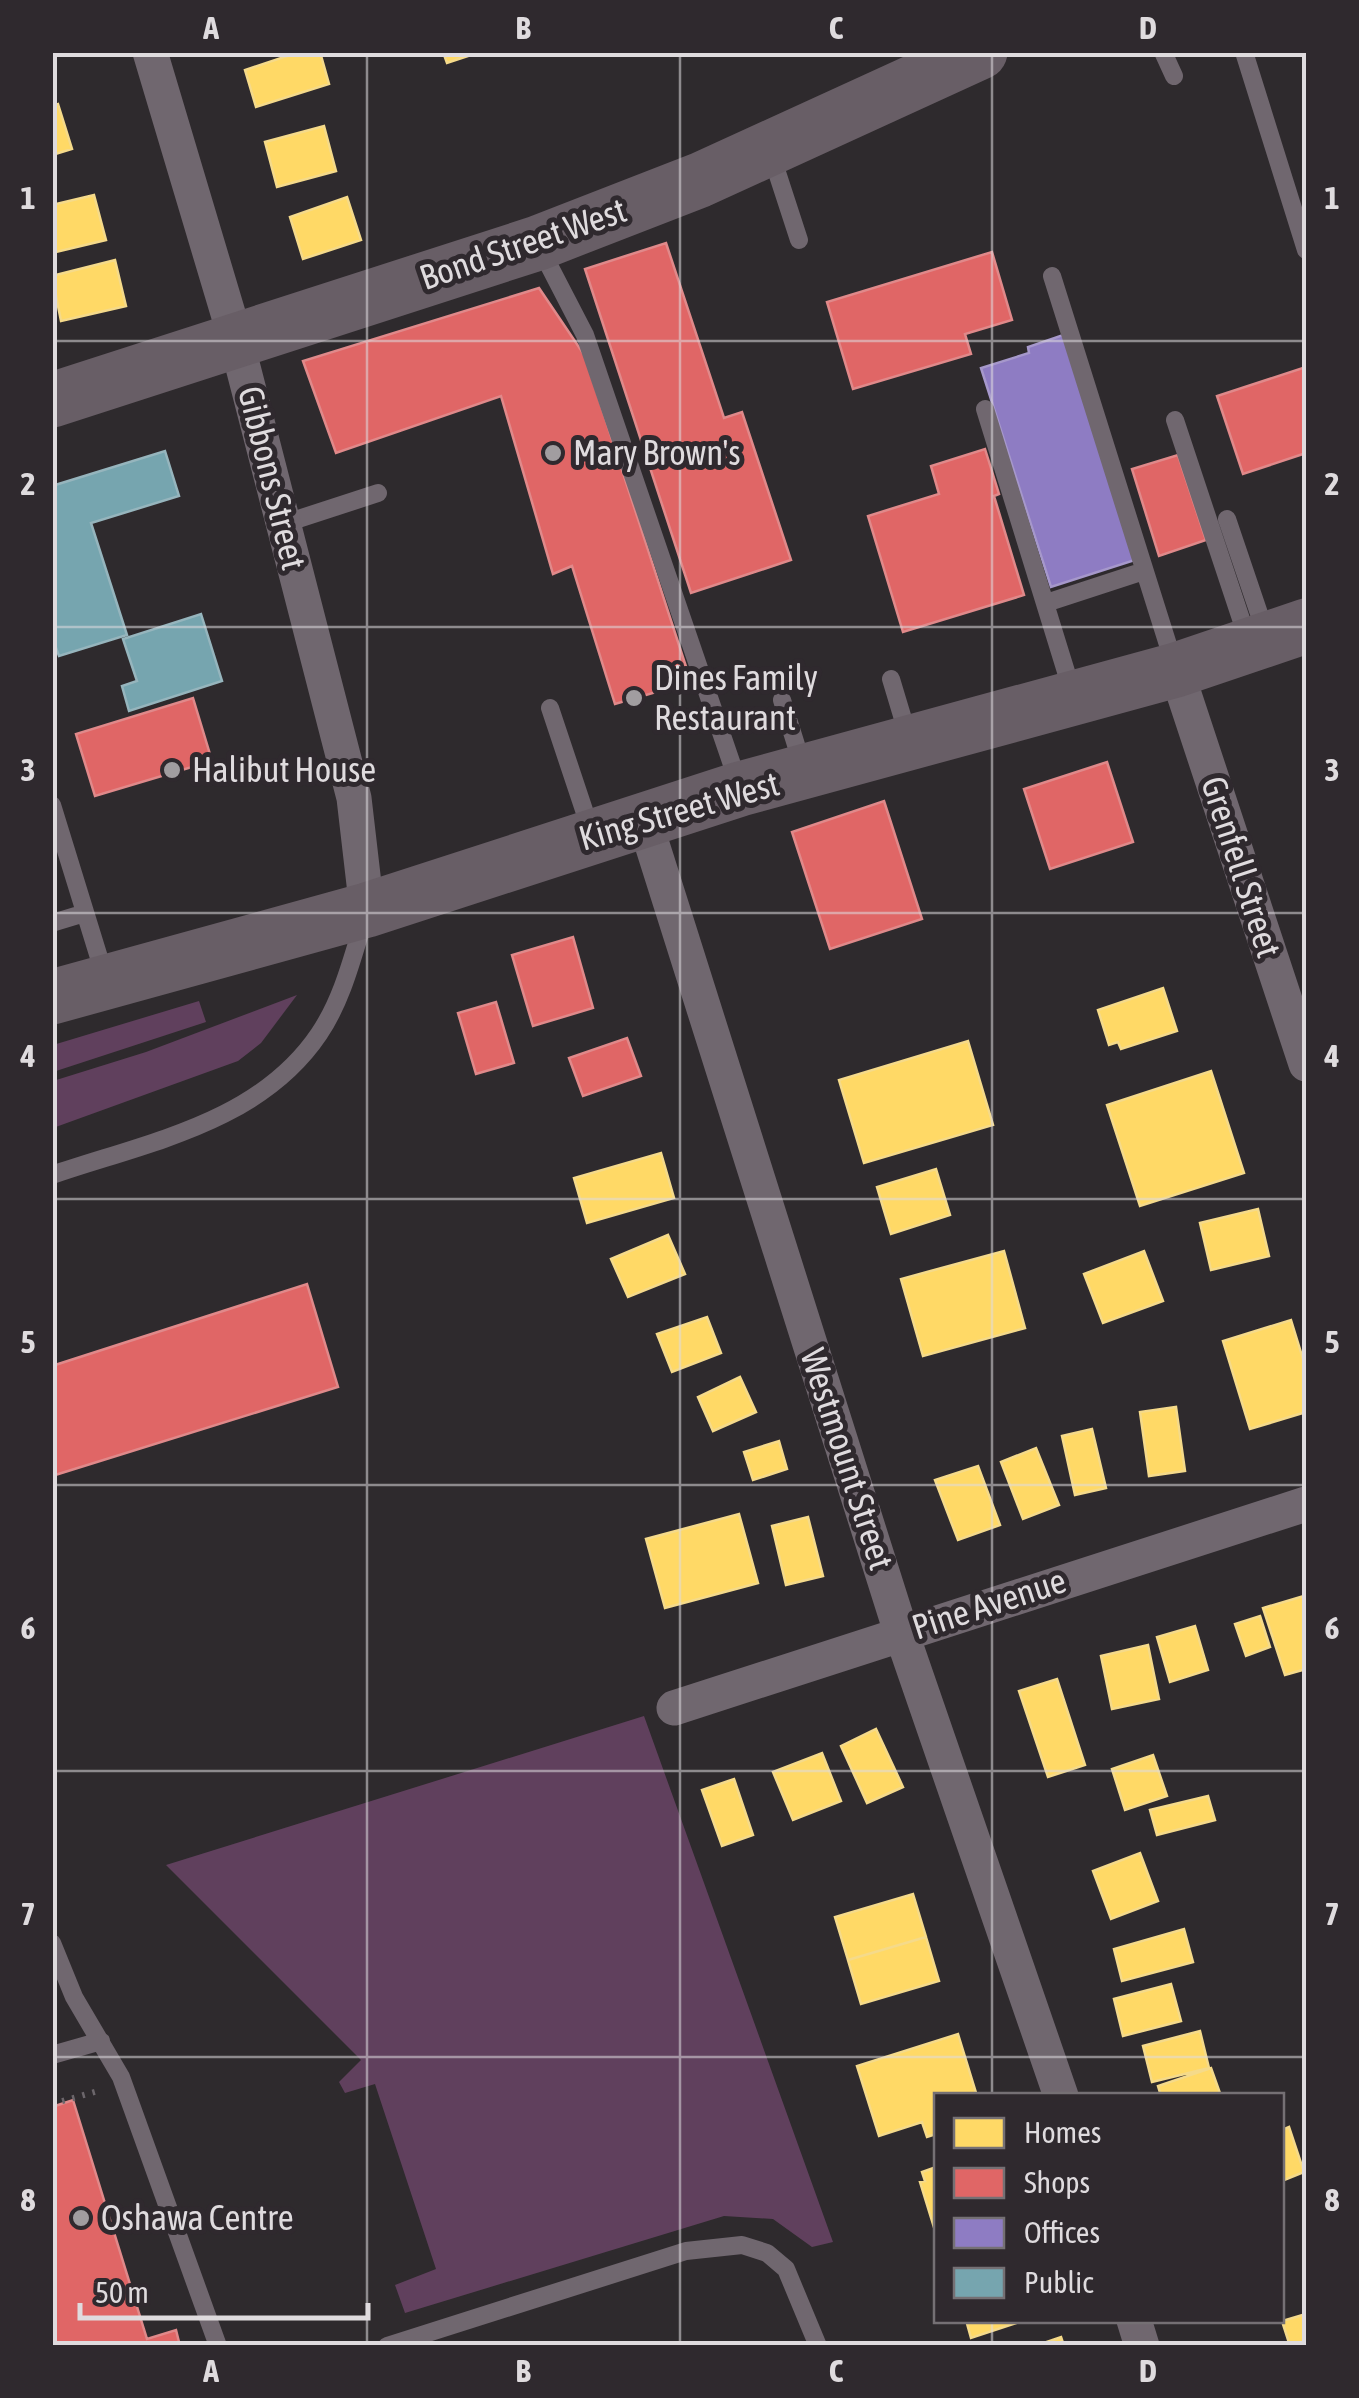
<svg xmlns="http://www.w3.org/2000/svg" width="1359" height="2398" font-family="'Asap Condensed',sans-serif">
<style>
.green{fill:#60405d}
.homes{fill:#ffd966;stroke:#f5da8a;stroke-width:2.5}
.shops{fill:#e06666;stroke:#e0898a;stroke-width:2.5}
.offices{fill:#8e7cc3;stroke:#a698cb;stroke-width:2.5}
.public{fill:#76a5af;stroke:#96b5bd;stroke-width:2.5}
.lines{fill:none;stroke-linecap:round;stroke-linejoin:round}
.path{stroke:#6c666b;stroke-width:6;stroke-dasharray:2.5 8;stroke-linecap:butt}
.lane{stroke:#70676f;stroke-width:18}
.street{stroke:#70676f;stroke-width:35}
.primary{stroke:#685e66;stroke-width:55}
.grid{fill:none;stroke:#dfdbde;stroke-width:2.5;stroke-opacity:0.55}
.poi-dot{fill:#a19da0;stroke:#2f292e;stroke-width:4}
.labels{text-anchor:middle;stroke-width:10;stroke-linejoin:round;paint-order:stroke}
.street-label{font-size:35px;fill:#dfdbde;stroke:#2f292e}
.poi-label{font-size:35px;fill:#dfdbde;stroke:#2f292e;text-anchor:start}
.neatline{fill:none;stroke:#dfdbde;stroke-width:4}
.grid-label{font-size:32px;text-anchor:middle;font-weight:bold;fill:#dfdbde}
</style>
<rect width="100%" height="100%" fill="#2e2a2d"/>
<path class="green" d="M297 995 261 1043 238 1061 53 1128V1081L146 1052Z
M199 1001 206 1022 53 1072V1045Z
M644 1716 833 2242 812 2247 773 2219 724 2216 405 2313 395 2285 436 2269 375 2084 345 2093 339 2082 361 2060 166 1865Z"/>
<path class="homes" d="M299 52H320L329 84 256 107 245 70Z
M443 52H480L447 63Z
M58 104 72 149 52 155V106Z
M324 126 336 171 277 187 265 142Z
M94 195 106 240 52 253V205Z
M347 197 361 240 303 259 290 217Z
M115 260 126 306 61 321 52 276Z
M1163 988 1177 1031 1121 1049 1118 1042 1109 1045 1098 1010Z
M968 1041 993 1125 864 1163 839 1080Z
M1211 1071 1244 1173 1140 1206 1107 1105Z
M661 1153 674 1198 587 1223 574 1178Z
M936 1169 950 1215 891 1234 877 1187Z
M1258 1209 1269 1256 1211 1270 1200 1223Z
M668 1235 685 1274 628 1297 611 1259Z
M1004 1251 1025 1328 923 1356 901 1279Z
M1144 1251 1163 1301 1103 1323 1084 1274Z
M707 1317 721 1353 672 1372 657 1334Z
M1291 1320 1306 1369V1412L1250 1429 1223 1341Z
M740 1377 756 1412 713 1431 698 1397Z
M1176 1407 1185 1471 1149 1476 1140 1412Z
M1092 1429 1106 1488 1075 1495 1062 1436Z
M779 1441 787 1469 753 1480 744 1452Z
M1036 1448 1059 1505 1023 1519 1001 1462Z
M978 1466 1000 1525 958 1540 935 1480Z
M739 1514 758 1583 665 1608 646 1539Z
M808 1517 823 1576 786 1585 772 1526Z
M1304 1596 1306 1669 1285 1675 1263 1608Z
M1260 1616 1270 1647 1246 1656 1235 1624Z
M1195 1626 1208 1670 1170 1682 1157 1637Z
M1148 1645 1159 1699 1112 1709 1101 1656Z
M1057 1679 1085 1765 1048 1777 1019 1691Z
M876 1729 903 1787 867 1803 841 1746Z
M822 1753 841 1801 793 1820 773 1772Z
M1153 1755 1167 1796 1125 1810 1112 1769Z
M734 1779 753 1835 722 1846 702 1790Z
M1208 1796 1215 1820 1157 1835 1150 1810Z
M1140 1853 1158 1901 1111 1919 1093 1871Z
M913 1894 926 1937 848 1960 835 1917Z
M1184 1929 1193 1962 1122 1981 1114 1949Z
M926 1937 939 1981 861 2004 848 1960Z
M1171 1984 1181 2021 1123 2036 1114 1999Z
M1200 2031 1209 2068 1152 2082 1143 2046Z
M958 2034 977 2096H936V2134L927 2137 922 2122 879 2136 857 2066Z
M1211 2068 1221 2096H1161L1158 2086Z
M1289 2127 1304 2172 1282 2181V2130Z
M936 2167V2234L920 2182 925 2181 922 2172Z
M1306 2314V2346H1290L1282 2321Z
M966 2320H1025L971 2338Z
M1061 2337 1064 2346H1035Z"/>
<path class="shops" d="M666 243 724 418 742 412 791 560 691 593 585 269Z
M992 252 1012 320 965 334 971 354 853 389 827 302Z
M539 288 585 356 691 682 615 704 572 566 553 574 501 396 336 453 303 361Z
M1306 367V453L1243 474 1217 396Z
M985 449 999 494 994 496 1024 595 903 632 868 516 939 494 931 466Z
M1178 455 1206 540 1159 556 1132 469Z
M193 698 212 761 95 796 76 734Z
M1107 762 1133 842 1050 869 1024 789Z
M884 801 922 919 830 949 792 832Z
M573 937 593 1008 533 1026 512 955Z
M496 1002 514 1063 476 1074 458 1013Z
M627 1038 641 1076 583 1096 569 1058Z
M307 1284 338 1387 52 1476V1366Z
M73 2100 147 2339 176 2330 180 2346H52V2107Z"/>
<path class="offices" d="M1063 335 1135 560 1051 587 981 368 1029 353 1028 347Z"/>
<path class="public" d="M165 451 179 496 91 523 127 635 59 656 52 637V486Z
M201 614 222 681 129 711 122 686 137 681 123 639Z"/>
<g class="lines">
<path class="path" d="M52 2104 98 2091"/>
<path class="lane" d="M1163 52 1174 76
M1244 52 1306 250
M771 154 799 240
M540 248 585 335 739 785
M1052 276 1175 667
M985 409 1072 691
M1175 420 1248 640
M1227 519 1266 634
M283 524 378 493
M1046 603 1144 571
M891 679 909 739
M782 700 802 764
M550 708 591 831
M52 805 105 977
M52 923 85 913
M52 1175C148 1142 259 1123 319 1034 342 1000 352 959 364 920
M52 1943 74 1997 121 2077 218 2346
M52 2055 101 2041
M387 2346 686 2251 742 2245 767 2253 786 2269 818 2346"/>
<path class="street" d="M150 52 236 340 354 798 367 910
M1176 670 1306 1064
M644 819 901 1632 1061 2096
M674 1708 1306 1504
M1134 2320 1142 2346"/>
<path class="primary" d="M52 400 538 243 700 180 980 52
M52 997 367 910 740 789 1176 670 1306 626"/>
</g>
<path class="grid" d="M367 52V2346M680 52V2346M992 52V2096M52 341H1306M52 627H1306M52 913H1306M52 1199H1306M52 1485H1306M52 1771H1306M52 2057H1306M992 2320V2346"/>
<g class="poi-dot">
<circle cx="553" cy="453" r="10"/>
<circle cx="634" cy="698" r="10"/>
<circle cx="172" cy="770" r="10"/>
<circle cx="81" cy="2218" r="10"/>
</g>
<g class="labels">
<g class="street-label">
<text transform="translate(523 244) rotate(-19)" y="12">Bond Street West</text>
<text transform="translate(272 478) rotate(76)" y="12">Gibbons Street</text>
<text transform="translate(679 811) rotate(-16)" y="12">King Street West</text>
<text transform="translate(1241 867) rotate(72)" y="12">Grenfell Street</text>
<text transform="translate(847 1459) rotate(72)" y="12">Westmount Street</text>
<text transform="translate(989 1604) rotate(-18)" y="12">Pine Avenue</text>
</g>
<g class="poi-label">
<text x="573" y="465">Mary Brown's</text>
<text x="654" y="690">Dines Family<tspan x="654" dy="40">Restaurant</tspan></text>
<text x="192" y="782">Halibut House</text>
<text x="101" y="2230">Oshawa Centre</text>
</g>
</g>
<rect width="1359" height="2398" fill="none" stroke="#2f292e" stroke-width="110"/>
<rect x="934" y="2093" width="350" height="230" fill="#2f292e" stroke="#757074" stroke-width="2.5"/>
<rect x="954" y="2118" width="50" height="30" fill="#ffd966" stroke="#757074" stroke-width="2.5"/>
<text x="1024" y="2143" font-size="30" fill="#dfdbde">Homes</text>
<rect x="954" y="2168" width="50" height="30" fill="#e06666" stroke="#757074" stroke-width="2.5"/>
<text x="1024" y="2193" font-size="30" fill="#dfdbde">Shops</text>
<rect x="954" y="2218" width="50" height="30" fill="#8e7cc3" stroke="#757074" stroke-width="2.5"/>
<text x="1024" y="2243" font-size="30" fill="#dfdbde">Offices</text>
<rect x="954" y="2268" width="50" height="30" fill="#76a5af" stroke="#757074" stroke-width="2.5"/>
<text x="1024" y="2293" font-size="30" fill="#dfdbde">Public</text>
<path d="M80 2303v15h288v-15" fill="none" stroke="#dfdbde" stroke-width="5"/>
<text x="95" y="2303" font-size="30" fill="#dfdbde" stroke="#2f292e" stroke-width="8" paint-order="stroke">50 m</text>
<rect x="55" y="55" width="1249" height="2288" class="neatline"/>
<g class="grid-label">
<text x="211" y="39">A</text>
<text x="523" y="39">B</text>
<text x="836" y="39">C</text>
<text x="1148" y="39">D</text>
<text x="28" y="209">1</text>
<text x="1332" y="209">1</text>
<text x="28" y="495">2</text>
<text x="1332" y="495">2</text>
<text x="28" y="781">3</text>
<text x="1332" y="781">3</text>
<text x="28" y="1067">4</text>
<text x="1332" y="1067">4</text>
<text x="28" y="1353">5</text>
<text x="1332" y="1353">5</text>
<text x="28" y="1639">6</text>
<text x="1332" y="1639">6</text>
<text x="28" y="1925">7</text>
<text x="1332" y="1925">7</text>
<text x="28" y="2211">8</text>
<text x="1332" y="2211">8</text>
<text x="211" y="2382">A</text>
<text x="523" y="2382">B</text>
<text x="836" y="2382">C</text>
<text x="1148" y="2382">D</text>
</g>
</svg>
